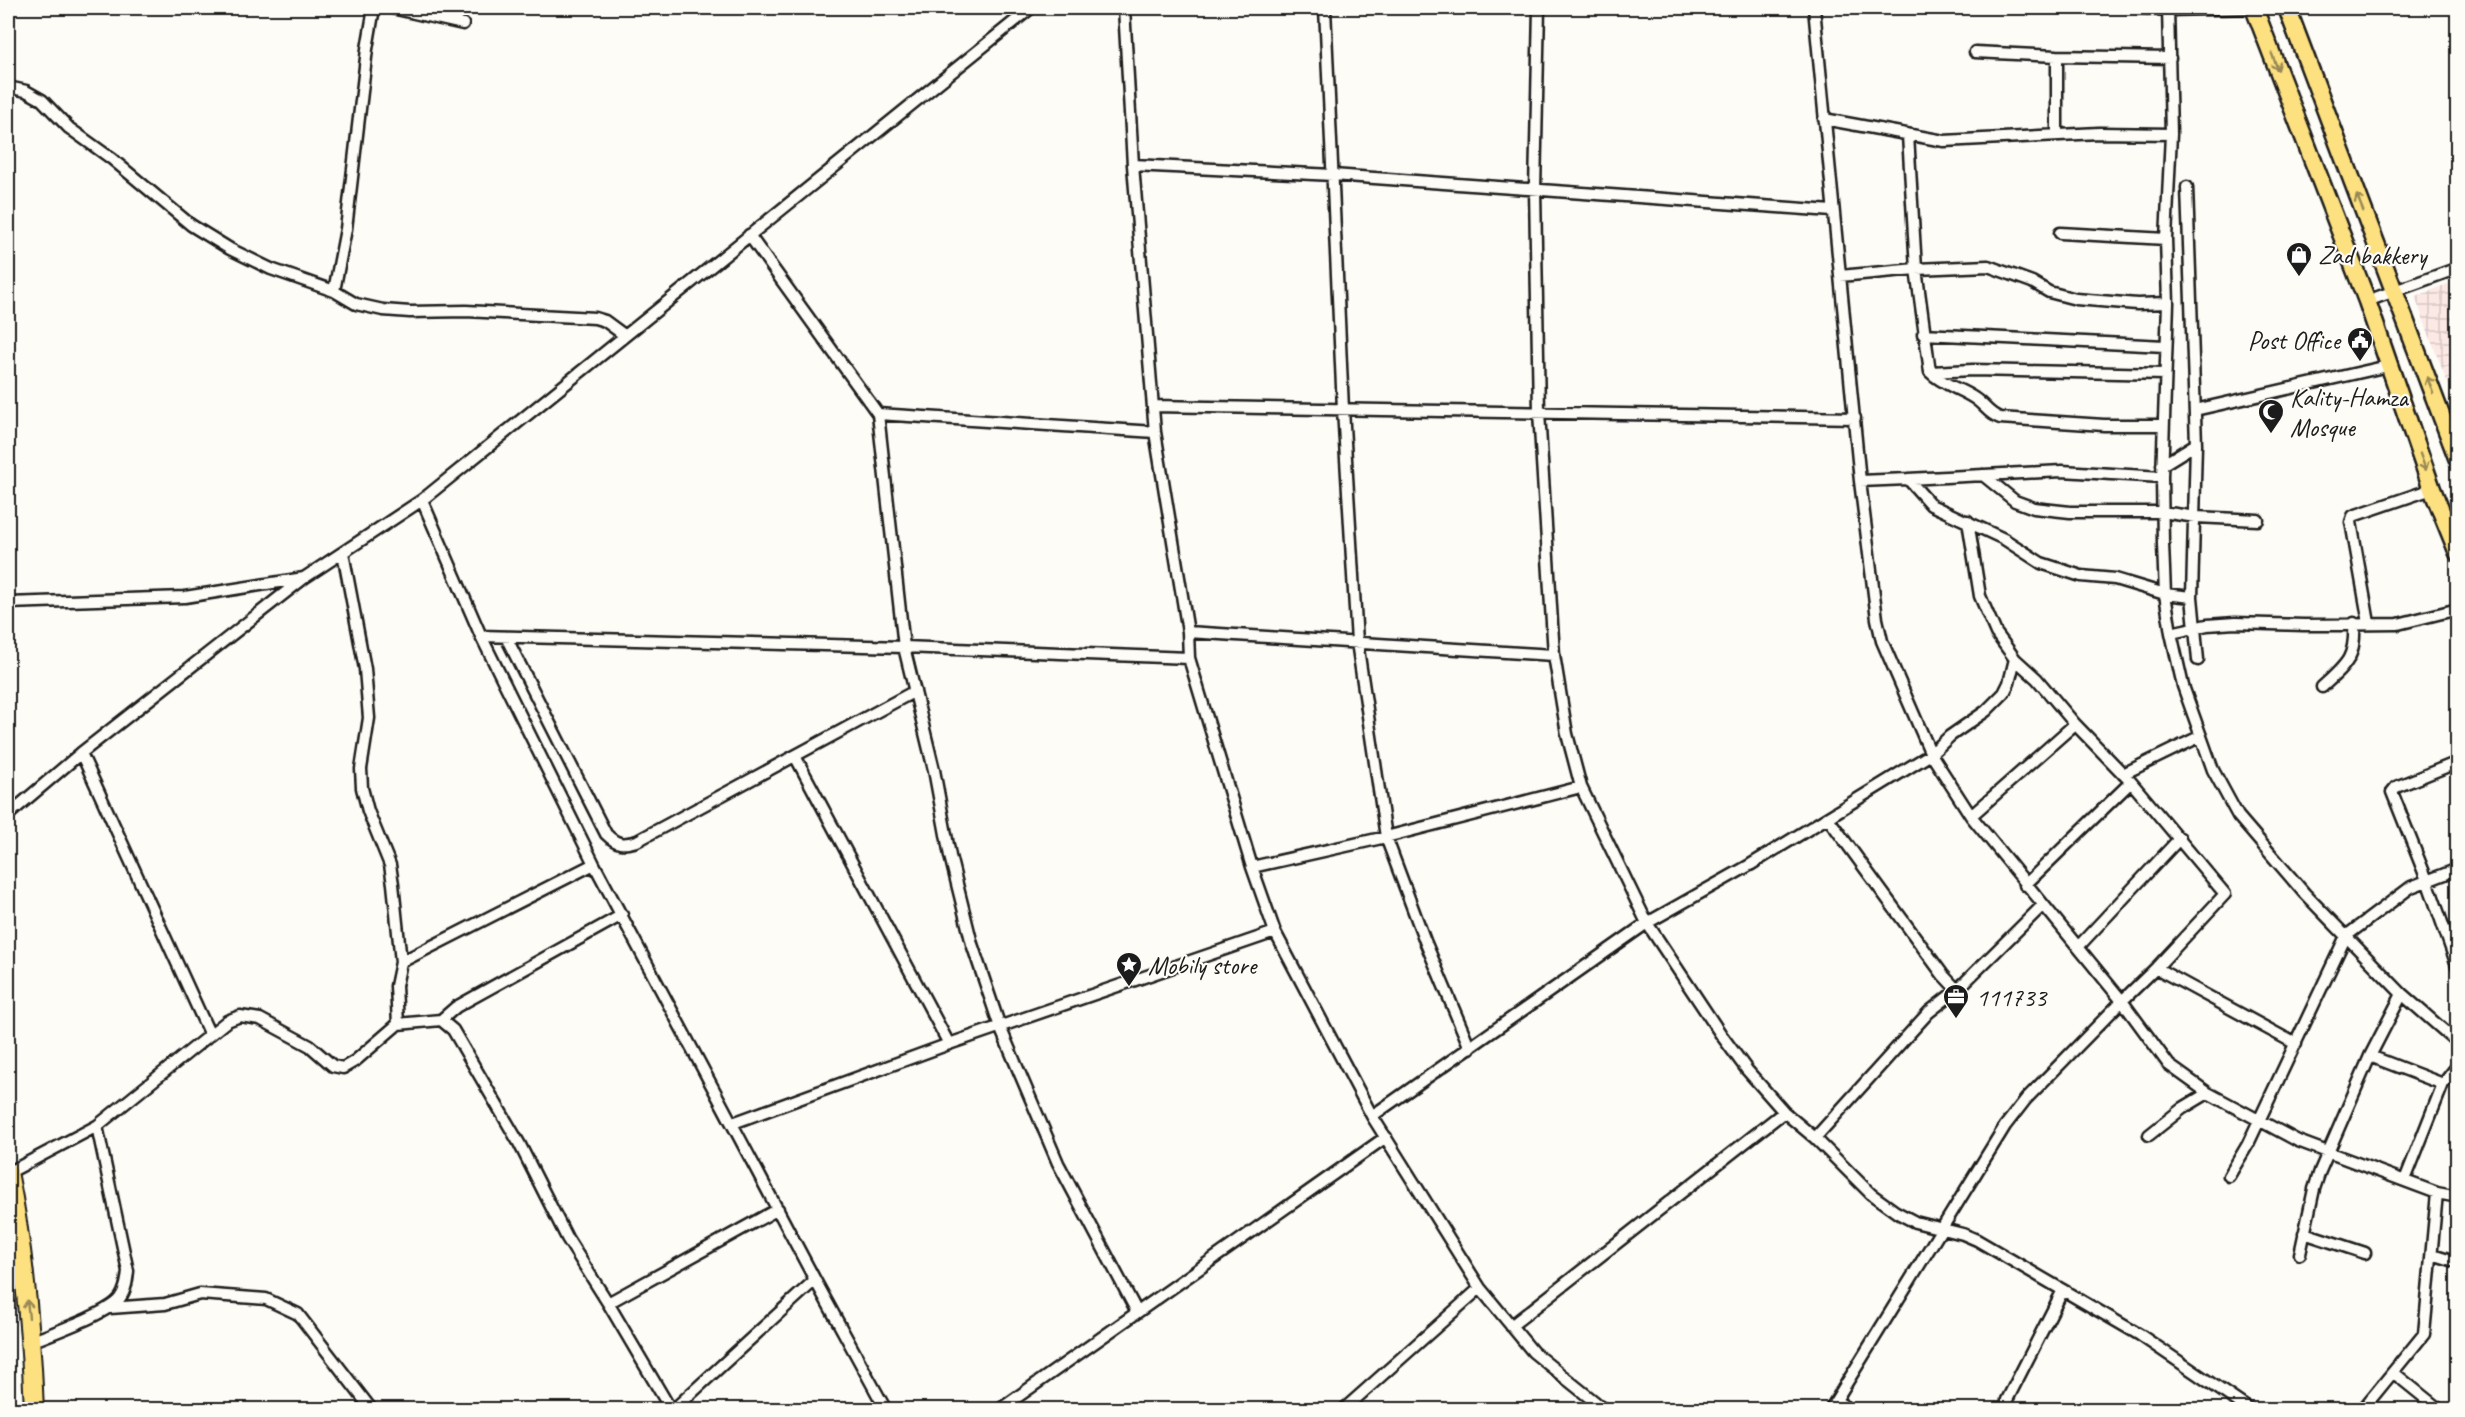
<svg xmlns="http://www.w3.org/2000/svg" width="2465" height="1417" font-family="Caveat,sans-serif">
<style>
.industrial{fill:url(#industrial-grid)}
.lines{fill:none;stroke-linecap:round;stroke-linejoin:round}
.minor-casing{stroke:#1c1c1c;stroke-width:15}
.primary-casing{stroke:#1c1c1c;stroke-width:21}
.trunk-casing{stroke:#1c1c1c;stroke-width:22}
.minor{stroke:#fdfcf7;stroke-width:10}
.primary{stroke:#fde080;stroke-width:16}
.trunk{stroke:#fde080;stroke-width:18}
.oneway{stroke:#988853}
.labels{text-anchor:middle;stroke-width:4.5;stroke-linejoin:round;paint-order:stroke}
.poi-label{font-size:26px;fill:#1c1c1c;stroke:#fdfcf7;text-anchor:start}
</style>
<defs>
<pattern id="industrial-grid" width="8" height="8" patternUnits="userSpaceOnUse" patternTransform="scale(1.5)"><rect width="8" height="8" fill="#fce9e5"/><path d="M0 4h8M4 0v8" fill="none" stroke="#d7c7c4"/></pattern>
</defs>
<rect width="100%" height="100%" fill="#fdfcf7"/>
<filter id="ink" filterUnits="userSpaceOnUse"><feTurbulence type="fractalNoise" baseFrequency=".0167" numOctaves="2"/><feDisplacementMap in="SourceGraphic" scale="12" xChannelSelector="R" yChannelSelector="G"/><feConvolveMatrix kernelMatrix="1 2 1 2 8 2 1 2 1" color-interpolation-filters="sRGB"/></filter>
<g filter="url(#ink)">
<path class="industrial" d="M2457 280V408L2415 297Z"/>
<g class="lines">
<defs>
<path id="minor" d="M392 8 463 24
M1124 8 1133 165 1155 432 1188 632 1189 658 1252 867 1275 932 1372 1116 1480 1288 1533 1352 1605 1410
M1325 8 1343 409 1357 642 1386 837 1425 941 1470 1048
M1539 8 1535 190 1539 412 1554 655 1567 734 1581 787 1647 923 1722 1036 1747 1070 1784 1112 1815 1138 1871 1194 1896 1212 1915 1222 1963 1234 1977 1240 2140 1335 2250 1410
M1814 8 1860 481 1877 619 1882 641 1931 754 1971 816 2122 1001 2169 1065 2208 1093 2298 1141 2437 1193 2458 1197
M2138 8 2169 10 2254 8
M2168 8 2171 134 2166 239 2168 303 2162 477 2163 544 2165 594 2171 633 2183 686 2213 770 2238 816 2305 894 2402 994 2458 1043
M1975 52 2057 56 2170 58
M2057 56V135
M8 87 26 91 42 100 69 128 112 159 191 225 230 249 271 269 334 291 356 304 383 310 410 312 466 311 595 318 605 321 624 335
M1824 119 1944 141 2099 133 2171 134
M1908 135 1916 269 1930 372C1943 385 1959 388 1974 398 1985 405 1988 414 2000 418L2104 425H2163
M1133 165 1333 175 1832 211
M2187 187 2196 444 2192 597 2198 660
M2060 233 2166 239
M749 235 878 414 904 647 934 770 950 856 972 944 1000 1027 1058 1163 1137 1312
M1840 276 1916 269 1988 266 2032 282 2049 292 2076 299 2137 304 2168 303
M334 291 346 229 367 49 374 8
M2367 301 2458 268
M1923 334 2165 346
M1930 372 1973 370 2165 374
M1153 406 1855 418
M2195 410 2388 366
M878 414 1155 432
M2162 465 2196 444
M1983 475 2015 501 2034 508 2070 512H2162L2196 517 2258 520
M1908 479 2062 471 2162 477
M1860 481 1908 479 1931 505 2004 539 2041 563 2081 576 2115 579 2165 594 2192 597
M422 500 481 636 594 864 815 1280 886 1410
M343 553 365 669 369 718 361 769 362 788 368 811 390 865 393 884 401 962 396 986 398 1024
M8 603 185 597 304 578
M2369 623 2351 522 2353 516 2432 489
M1188 632 1554 655
M2171 633 2207 625 2235 623 2304 625 2398 624 2458 609
M481 636 904 647 1189 658
M506 637 606 834C617 845 623 845 637 841L915 691
M2322 687C2347 664 2356 658 2354 623
M81 753 209 1033
M795 756 949 1044
M2458 762 2396 787 2392 792 2427 880 2458 968
M2123 774 2201 736
M8 815 81 753 304 578 422 500 1031 8
M1971 816 2075 724
M1828 818 1943 975 1957 990
M1252 867 1386 837 1581 787
M2025 885 2131 782
M2078 947 2180 838
M401 962 594 864
M2156 968 2296 1044
M441 1020 456 1007 622 915
M2370 1056 2443 1084
M1372 1116 1647 923 1750 865 1931 754 1950 736 1986 711 2004 693 2009 683 2015 659
M733 1123 949 1044 1275 932
M2149 1135 2183 1108 2208 1093
M1815 1138 1929 1012 1957 990 2043 905
M8 1173 97 1126 227 1021 240 1016 260 1019 310 1046 333 1066 343 1068 355 1061 398 1024 441 1020 453 1030 519 1143 567 1238 608 1303 671 1410
M2229 1176 2248 1144 2346 936 2411 887 2458 869
M2405 1180 2443 1084 2458 1065
M2304 1233 2365 1253
M2300 1254 2314 1189 2320 1171 2370 1056 2402 994
M2432 1254 2458 1262
M608 1303 778 1209
M110 1308 165 1304 200 1294 266 1299 298 1314 372 1410
M1511 1326 1784 1112
M31 1342C52 1333 108 1314 120 1298 126 1290 127 1280 128 1271L97 1126
M2394 1373 2440 1410
M2007 1400 2063 1290
M1836 1401 1851 1410
M673 1410 815 1280
M999 1410 1386 1137
M1343 1410 1480 1288
M1830 1410 2005 1126 2026 1099 2122 1001 2156 968 2225 894 2131 782 2075 724 2037 679 2015 659 1996 633 1980 596 1968 521
M2362 1410 2424 1334 2437 1193"/>
<path id="primary" d="M2254 8 2367 301 2432 489 2458 553
M2287 8 2458 460"/>
<path id="trunk" d="M8 1172C24 1251 31 1329 34 1410"/>
</defs>
<use href="#minor" class="minor-casing"/>
<use href="#primary" class="primary-casing"/>
<use href="#trunk" class="trunk-casing"/>
<use href="#minor" class="minor"/>
<use href="#primary" class="primary"/>
<use href="#trunk" class="trunk"/>
</g>
<defs><path id="oneway-shaft" d="M-6 0H5M1.5-3L5.5 0L1.5 3" fill="none" stroke-width="1.6" stroke-linecap="round" stroke-linejoin="round" transform="scale(1.5)"/></defs>
<g class="oneway">
<use href="#oneway-shaft" transform="translate(2275 62) rotate(69)"/>
<use href="#oneway-shaft" transform="translate(2360 203) rotate(-112)"/>
<use href="#oneway-shaft" transform="translate(2430 385) rotate(-110)"/>
<use href="#oneway-shaft" transform="translate(2423 462) rotate(70)"/>
<use href="#oneway-shaft" transform="translate(28 1309) rotate(-96)"/>
</g>
</g>
<defs>
<symbol id="shop-pin" viewBox="-11 -11 22 30"><path d="M0 17L-7.5 6A9.5 9.5 0 1 1 7.5 6Z" fill="#1c1c1c" stroke="#fdfcf7"/><path d="M-5-2.5h2.3a2.7 3.5 0 0 1 5.4 0H5L5.5 6h-11ZM-1.5-2.5h3a1.5 2.3 0 0 0-3 0Z" fill="#fff"/></symbol>
<symbol id="civic-pin" viewBox="-11 -11 22 30"><path d="M0 17L-7.5 6A9.5 9.5 0 1 1 7.5 6Z" fill="#1c1c1c" stroke="#fdfcf7"/><path d="M-.6-6.5H3V-4.5H.6V-3L4-1V1h2V6H-6V1h2V-1L-.6-3ZM-1.2 2.5V6h2.4V2.5Z" fill="#fff"/></symbol>
<symbol id="mosque-pin" viewBox="-11 -11 22 30"><path d="M0 17L-7.5 6A9.5 9.5 0 1 1 7.5 6Z" fill="#1c1c1c" stroke="#fdfcf7"/><path d="M3.5-4.9A6 6 0 1 0 3.5 4.9A5 5 0 1 1 3.5-4.9Z" fill="#fff"/></symbol>
<symbol id="sight-pin" viewBox="-11 -11 22 30"><path d="M0 17L-7.5 6A9.5 9.5 0 1 1 7.5 6Z" fill="#1c1c1c" stroke="#fdfcf7"/><path d="M0-6L1.8-2.2L6-1.7L2.9 1.2L3.7 5.4L0 3.3L-3.7 5.4L-2.9 1.2L-6-1.7L-1.8-2.2Z" fill="#fff"/></symbol>
<symbol id="office-pin" viewBox="-11 -11 22 30"><path d="M0 17L-7.5 6A9.5 9.5 0 1 1 7.5 6Z" fill="#1c1c1c" stroke="#fdfcf7"/><path d="M-6-3h4V-5.5h4V-3h4V5H-6ZM-1-4.5V-3h2v-1.5ZM-6 0V1H6V0Z" fill="#fff"/></symbol>
</defs>
<g fill-rule="evenodd">
<use href="#shop-pin" x="2284" y="240" width="30" height="40"/>
<use href="#civic-pin" x="2345" y="325" width="30" height="40"/>
<use href="#mosque-pin" x="2256" y="397" width="30" height="40"/>
<use href="#sight-pin" x="1114" y="950" width="30" height="40"/>
<use href="#office-pin" x="1941" y="982" width="30" height="40"/>
</g>
<g class="labels">
<g class="poi-label">
<text x="2318" y="264">Zad bakkery</text>
<text x="2340" y="349" text-anchor="end">Post Office</text>
<text x="2290" y="406">Kality-Hamza<tspan x="2290" dy="30">Mosque</tspan></text>
<text x="1148" y="974">Mobily store</text>
<text x="1976" y="1006">111733</text>
</g>
</g>
<rect width="2465" height="1417" fill="none" stroke="#fdfcf7" stroke-width="30"/>
<rect x="15" y="15" width="2435" height="1387" fill="none" stroke="#1c1c1c" stroke-width="2" filter="url(#ink)"/>
</svg>
